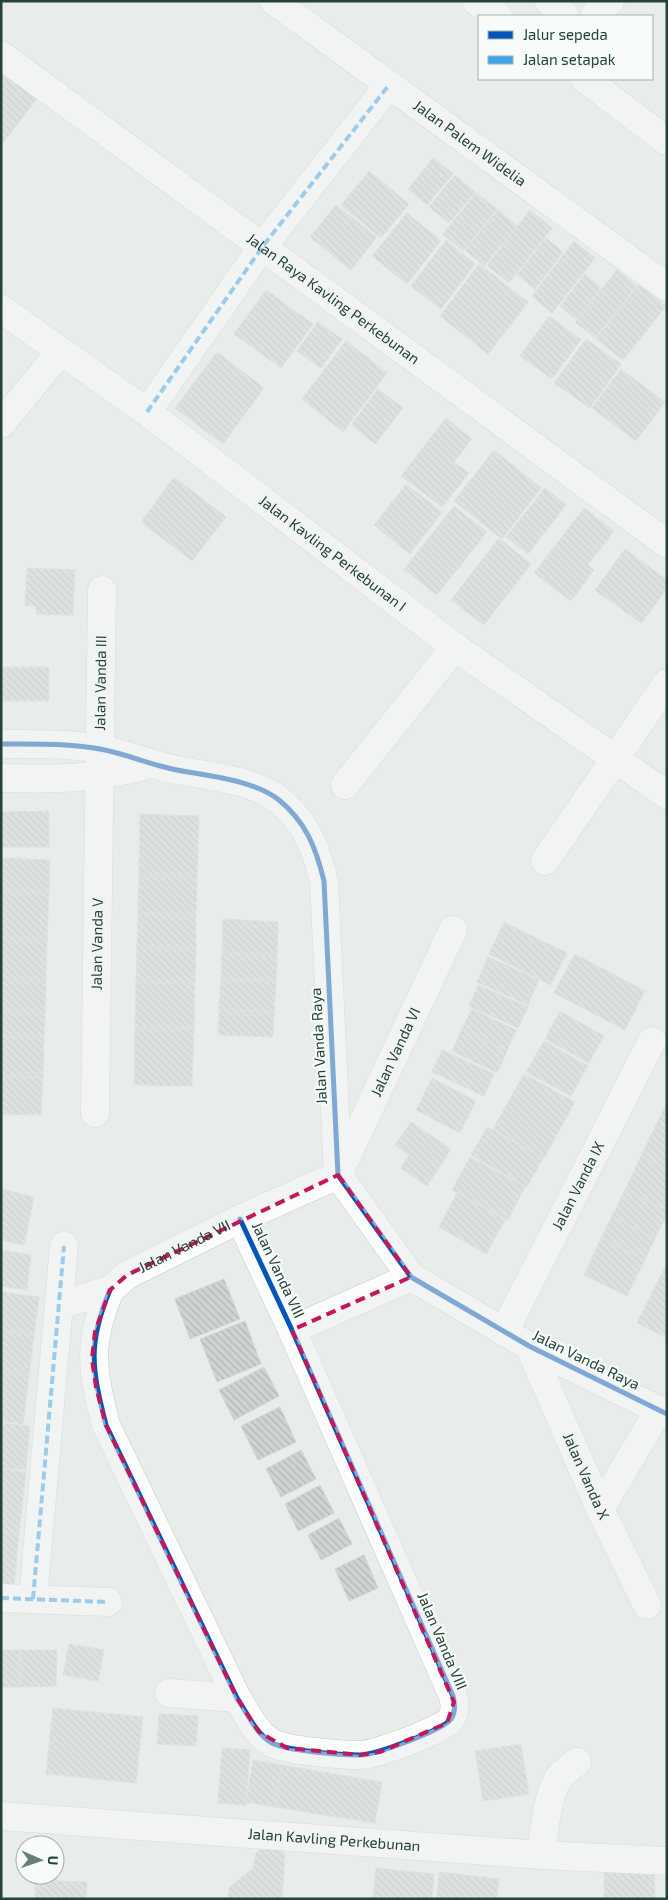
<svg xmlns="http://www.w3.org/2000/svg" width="668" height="1900" font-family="'Exo 2',sans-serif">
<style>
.building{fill:url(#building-back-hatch);stroke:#d1d6d4}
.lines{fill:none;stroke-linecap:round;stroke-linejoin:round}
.minor-casing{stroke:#c5cac8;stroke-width:29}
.minor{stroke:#fcfcfc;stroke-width:28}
.quiet{stroke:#3ea4ec;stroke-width:4;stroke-dasharray:8 4;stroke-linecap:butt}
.cycleway-casing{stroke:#f7fbf9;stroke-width:8}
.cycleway{stroke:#0057b8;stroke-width:5}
.marked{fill:none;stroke:#c2185b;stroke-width:4;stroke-dasharray:10 6;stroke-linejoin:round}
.labels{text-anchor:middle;stroke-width:4.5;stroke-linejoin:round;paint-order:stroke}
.street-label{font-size:15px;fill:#24423a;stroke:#f7fbf9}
</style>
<defs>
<pattern id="building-back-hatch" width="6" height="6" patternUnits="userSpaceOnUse" patternTransform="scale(1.25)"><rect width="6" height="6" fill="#cfd4d2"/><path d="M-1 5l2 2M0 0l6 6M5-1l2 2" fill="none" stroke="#b2b7b5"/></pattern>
</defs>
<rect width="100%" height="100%" fill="#e8edeb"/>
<path class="building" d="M1 66 40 95 1 145Z
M433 158 453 174 427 205 408 189Z
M369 171 409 204 381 238 341 205Z
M455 175 475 192 449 223 429 207Z
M476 193 497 209 463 251 443 234Z
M336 205 377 237 351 270 310 237Z
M498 210 517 226 484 266 465 250Z
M530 210 552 228 509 283 487 265Z
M407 213 441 241 407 284 372 256Z
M546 238 563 252 535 289 517 275Z
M446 240 475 264 441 309 411 286Z
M574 241 595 258 552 313 532 296Z
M479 264 528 302 488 354 440 316Z
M617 270 637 286 595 338 575 322Z
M585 274 601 288 576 320 560 306Z
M639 285 666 306 623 360 596 339Z
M266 290 313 324 281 368 234 334Z
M549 316 581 340 552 379 520 356Z
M318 322 342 339 321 368 297 351Z
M586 339 621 364 590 408 554 383Z
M346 341 387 373 343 432 302 399Z
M217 352 264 388 223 444 175 408Z
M621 369 665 402 636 441 592 408Z
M378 389 403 408 375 444 351 425Z
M446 418 472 439 454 462 469 473 442 507 401 476Z
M494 450 541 488 502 539 454 501Z
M174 477 226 517 192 561 141 522Z
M406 484 442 512 410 554 374 525Z
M545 488 566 505 528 554 506 537Z
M454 506 487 532 437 595 404 569Z
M584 508 614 531 588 565 594 570 571 601 534 573Z
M499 538 531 564 484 625 451 600Z
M625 549 667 580V589L641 623 595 590Z
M27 568 75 570 73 615 36 614V606L25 605Z
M1 667H49V701H1Z
M49 811V847H1V812Z
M140 814 199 816 197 878 139 877Z
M1 858 50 860 49 893 1 892Z
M139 877 197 878 196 914 138 913Z
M1 892 49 893 47 938 1 937Z
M138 913 196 914V948L137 946Z
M223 919 278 922 277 955 222 952Z
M504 922 567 953 551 985 489 954Z
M1 937 47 938 46 979 1 977Z
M137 946 196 948 195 984 136 982Z
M222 952 277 955 276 982 221 979Z
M575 954 645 991 625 1030 554 993Z
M488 957 539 980 528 1005 477 982Z
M1 977 46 979 45 1013 1 1012Z
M221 979 276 982 274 1012 219 1009Z
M136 982 195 984 194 1029 135 1028Z
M478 985 528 1007 518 1028 469 1006Z
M219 1009 274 1012 273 1037 218 1035Z
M472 1009 516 1030 507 1051 462 1029Z
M560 1011 604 1036 589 1063 545 1039Z
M1 1012 45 1013 44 1038 1 1037Z
M135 1028 194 1029 192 1086 134 1085Z
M462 1029 507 1051 497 1073 452 1051Z
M1 1037 44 1038 43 1078 1 1076Z
M544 1041 588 1066 571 1096 526 1072Z
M442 1050 494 1074 484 1096 432 1072Z
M524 1074 575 1102 544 1158 493 1129Z
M1 1076 43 1078 41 1115 1 1114Z
M432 1078 476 1101 460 1133 416 1110Z
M667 1103V1133L655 1127Z
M411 1122 451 1149 427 1186 401 1168 409 1155 395 1145Z
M487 1127 543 1158 527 1187 471 1155Z
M655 1127 667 1133V1169L641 1156Z
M641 1156 667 1169V1210L625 1190Z
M470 1157 525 1187 508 1220 452 1190Z
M1 1189 34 1197 24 1245 1 1240Z
M625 1190 667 1210V1215L655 1238 612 1216Z
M457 1193 505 1220 486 1254 439 1227Z
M612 1216 655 1238 645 1260 601 1238Z
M601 1238 645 1260 627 1296 584 1275Z
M1 1250 31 1255 27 1290 1 1286Z
M667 1263V1338L637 1323Z
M224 1279 240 1319 190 1339 175 1299Z
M1 1292 39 1297 34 1335 1 1331Z
M245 1321 261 1364 217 1382 200 1339Z
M1 1331 34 1335 29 1376 1 1372Z
M264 1367 279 1396 234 1420 219 1390Z
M1 1372 29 1376 23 1424 1 1421Z
M280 1407 296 1442 258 1460 241 1426Z
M1 1423 30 1426 26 1470 1 1468Z
M301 1450 316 1479 281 1497 266 1469Z
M1 1469 26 1472 19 1533 1 1532Z
M320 1485 334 1513 298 1531 285 1504Z
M339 1518 352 1544 321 1560 308 1535Z
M1 1532 19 1533 14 1586 1 1584Z
M364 1555 378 1588 349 1601 335 1569Z
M69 1644 104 1650 98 1681 63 1675Z
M1 1650H20L19 1687H1Z
M20 1650H57L56 1686 19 1687Z
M53 1708 143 1717 136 1783 46 1774Z
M159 1714 198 1716 196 1746 157 1744Z
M521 1744 529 1794 483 1801 475 1751Z
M222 1748 250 1750 246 1805 218 1803Z
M253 1760 282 1765 275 1807 246 1802Z
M282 1765 382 1782 375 1823 275 1807Z
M266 1845 285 1853 282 1899H228L229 1888 253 1868 256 1853Z
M604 1866H654L655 1899H604Z
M376 1868 434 1874 432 1899H373Z
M439 1872 499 1879 497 1899H437Z
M56 1873V1881L87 1882 86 1899H35L36 1875H55Z"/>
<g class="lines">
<defs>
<g id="minor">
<path id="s1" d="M274 1 667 287"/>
<path d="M476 1 498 16"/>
<path d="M549 1 565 16"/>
<path d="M594 16 610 1"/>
<path id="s2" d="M1 55 667 544"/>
<path d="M585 79 667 141"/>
<path id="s3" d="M1 309 147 412 455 647 667 795"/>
<path d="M147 412 263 246 389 85"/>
<path d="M1 424 60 352"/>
<path d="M1 744C34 744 68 743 100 749 127 754 151 765 177 770 208 776 254 780 279 800 306 822 316 848 324 881L338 1175 411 1277 529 1346 667 1414"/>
<path d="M1 778C52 779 100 780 150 764"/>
<path d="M345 785 455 647"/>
<path d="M545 861 667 683"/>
<path id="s4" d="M95 1113 102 590"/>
<path d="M110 1290C87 1344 92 1370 106 1425L237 1698C247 1713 256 1734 272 1743 288 1751 341 1755 360 1755 375 1755 443 1730 451 1719 456 1712 455 1704 453 1696L292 1330 240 1219"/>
<path id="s5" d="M59 1305 110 1290 127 1275 240 1219 338 1175 453 930"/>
<path d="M292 1330 411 1277"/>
<path id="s6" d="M504 1332 652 1041"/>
<path id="s7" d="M529 1346 600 1509 647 1605"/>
<path d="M600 1509 659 1410"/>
<path d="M1 1598 108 1602"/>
<path d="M33 1599 64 1246"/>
<path d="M169 1693 237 1698"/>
<path id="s8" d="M1 1816 541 1855 667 1861"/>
<path d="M541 1855C544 1834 547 1791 561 1775 566 1770 572 1766 577 1762"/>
</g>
</defs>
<use href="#minor" class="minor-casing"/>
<use href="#minor" class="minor"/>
<path class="quiet" d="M147 412 263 246 389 85
M1 1598 108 1602
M33 1599 64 1246"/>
<defs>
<path id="cycleway" d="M1 744C34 744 68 743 100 749 127 754 151 765 177 770 208 776 254 780 279 800 306 822 316 848 324 881L338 1175 411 1277 529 1346 667 1414
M110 1290C87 1344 92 1370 106 1425L237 1698C247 1713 256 1734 272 1743 288 1751 341 1755 360 1755 375 1755 443 1730 451 1719 456 1712 455 1704 453 1696L292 1330 240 1219"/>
</defs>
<use href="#cycleway" class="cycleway-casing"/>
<use href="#cycleway" class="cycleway"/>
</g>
<path d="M0 0H668V1900H0ZM338 1175 411 1277 292 1330 454 1702 447 1723 380 1752 360 1755 287 1748 259 1732 237 1698 106 1425 96 1387 92 1359 95 1332 110 1290 127 1275Z" fill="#e8edeb" fill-opacity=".55" fill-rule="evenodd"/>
<path class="marked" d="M338 1175 411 1277 292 1330 454 1702 447 1723 380 1752 360 1755 287 1748 259 1732 237 1698 106 1425 96 1387 92 1359 95 1332 110 1290 127 1275Z"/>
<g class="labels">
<g class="street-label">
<text dy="5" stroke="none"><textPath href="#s1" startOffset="242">Jalan Palem Widelia</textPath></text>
<text dy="5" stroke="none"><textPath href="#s2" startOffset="412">Jalan Raya Kavling Perkebunan</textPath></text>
<text dy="5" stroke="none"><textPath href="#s3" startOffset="412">Jalan Kavling Perkebunan I</textPath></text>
<text dy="5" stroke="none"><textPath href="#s4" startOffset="430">Jalan Vanda III</textPath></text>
<text dy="5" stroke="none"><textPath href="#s4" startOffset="169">Jalan Vanda V</textPath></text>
<text transform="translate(319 1046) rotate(-93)" y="5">Jalan Vanda Raya</text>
<text dy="5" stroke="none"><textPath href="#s5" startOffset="445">Jalan Vanda VI</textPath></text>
<text dy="5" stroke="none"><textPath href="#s6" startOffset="164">Jalan Vanda IX</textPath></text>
<text dy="5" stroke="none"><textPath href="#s5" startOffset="140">Jalan Vanda VII</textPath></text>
<text transform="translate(278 1270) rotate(65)" y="5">Jalan Vanda VIII</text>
<text transform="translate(586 1360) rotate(26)" y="5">Jalan Vanda Raya</text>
<text dy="5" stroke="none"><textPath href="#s7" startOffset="142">Jalan Vanda X</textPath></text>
<text transform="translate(442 1641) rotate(67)" y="5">Jalan Vanda VIII</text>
<text dy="5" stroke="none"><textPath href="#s8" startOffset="334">Jalan Kavling Perkebunan</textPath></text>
</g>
</g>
<rect width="668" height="1900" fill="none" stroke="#24423a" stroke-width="5"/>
<rect x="478" y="15" width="175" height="65" fill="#f7fbf9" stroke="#a3b1ad"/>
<rect x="488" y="31" width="25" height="8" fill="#0057b8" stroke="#a3b1ad"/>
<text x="523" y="40" font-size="15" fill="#24423a">Jalur sepeda</text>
<rect x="488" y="56" width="25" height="8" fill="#3ea4ec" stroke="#a3b1ad"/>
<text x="523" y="65" font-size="15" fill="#24423a">Jalan setapak</text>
<g transform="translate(40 1860) rotate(92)"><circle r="24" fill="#f7fbf9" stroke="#a3b1ad"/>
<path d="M0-4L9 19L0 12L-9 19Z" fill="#697e78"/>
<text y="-8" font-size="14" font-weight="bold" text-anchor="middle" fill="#24423a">U</text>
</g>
</svg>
